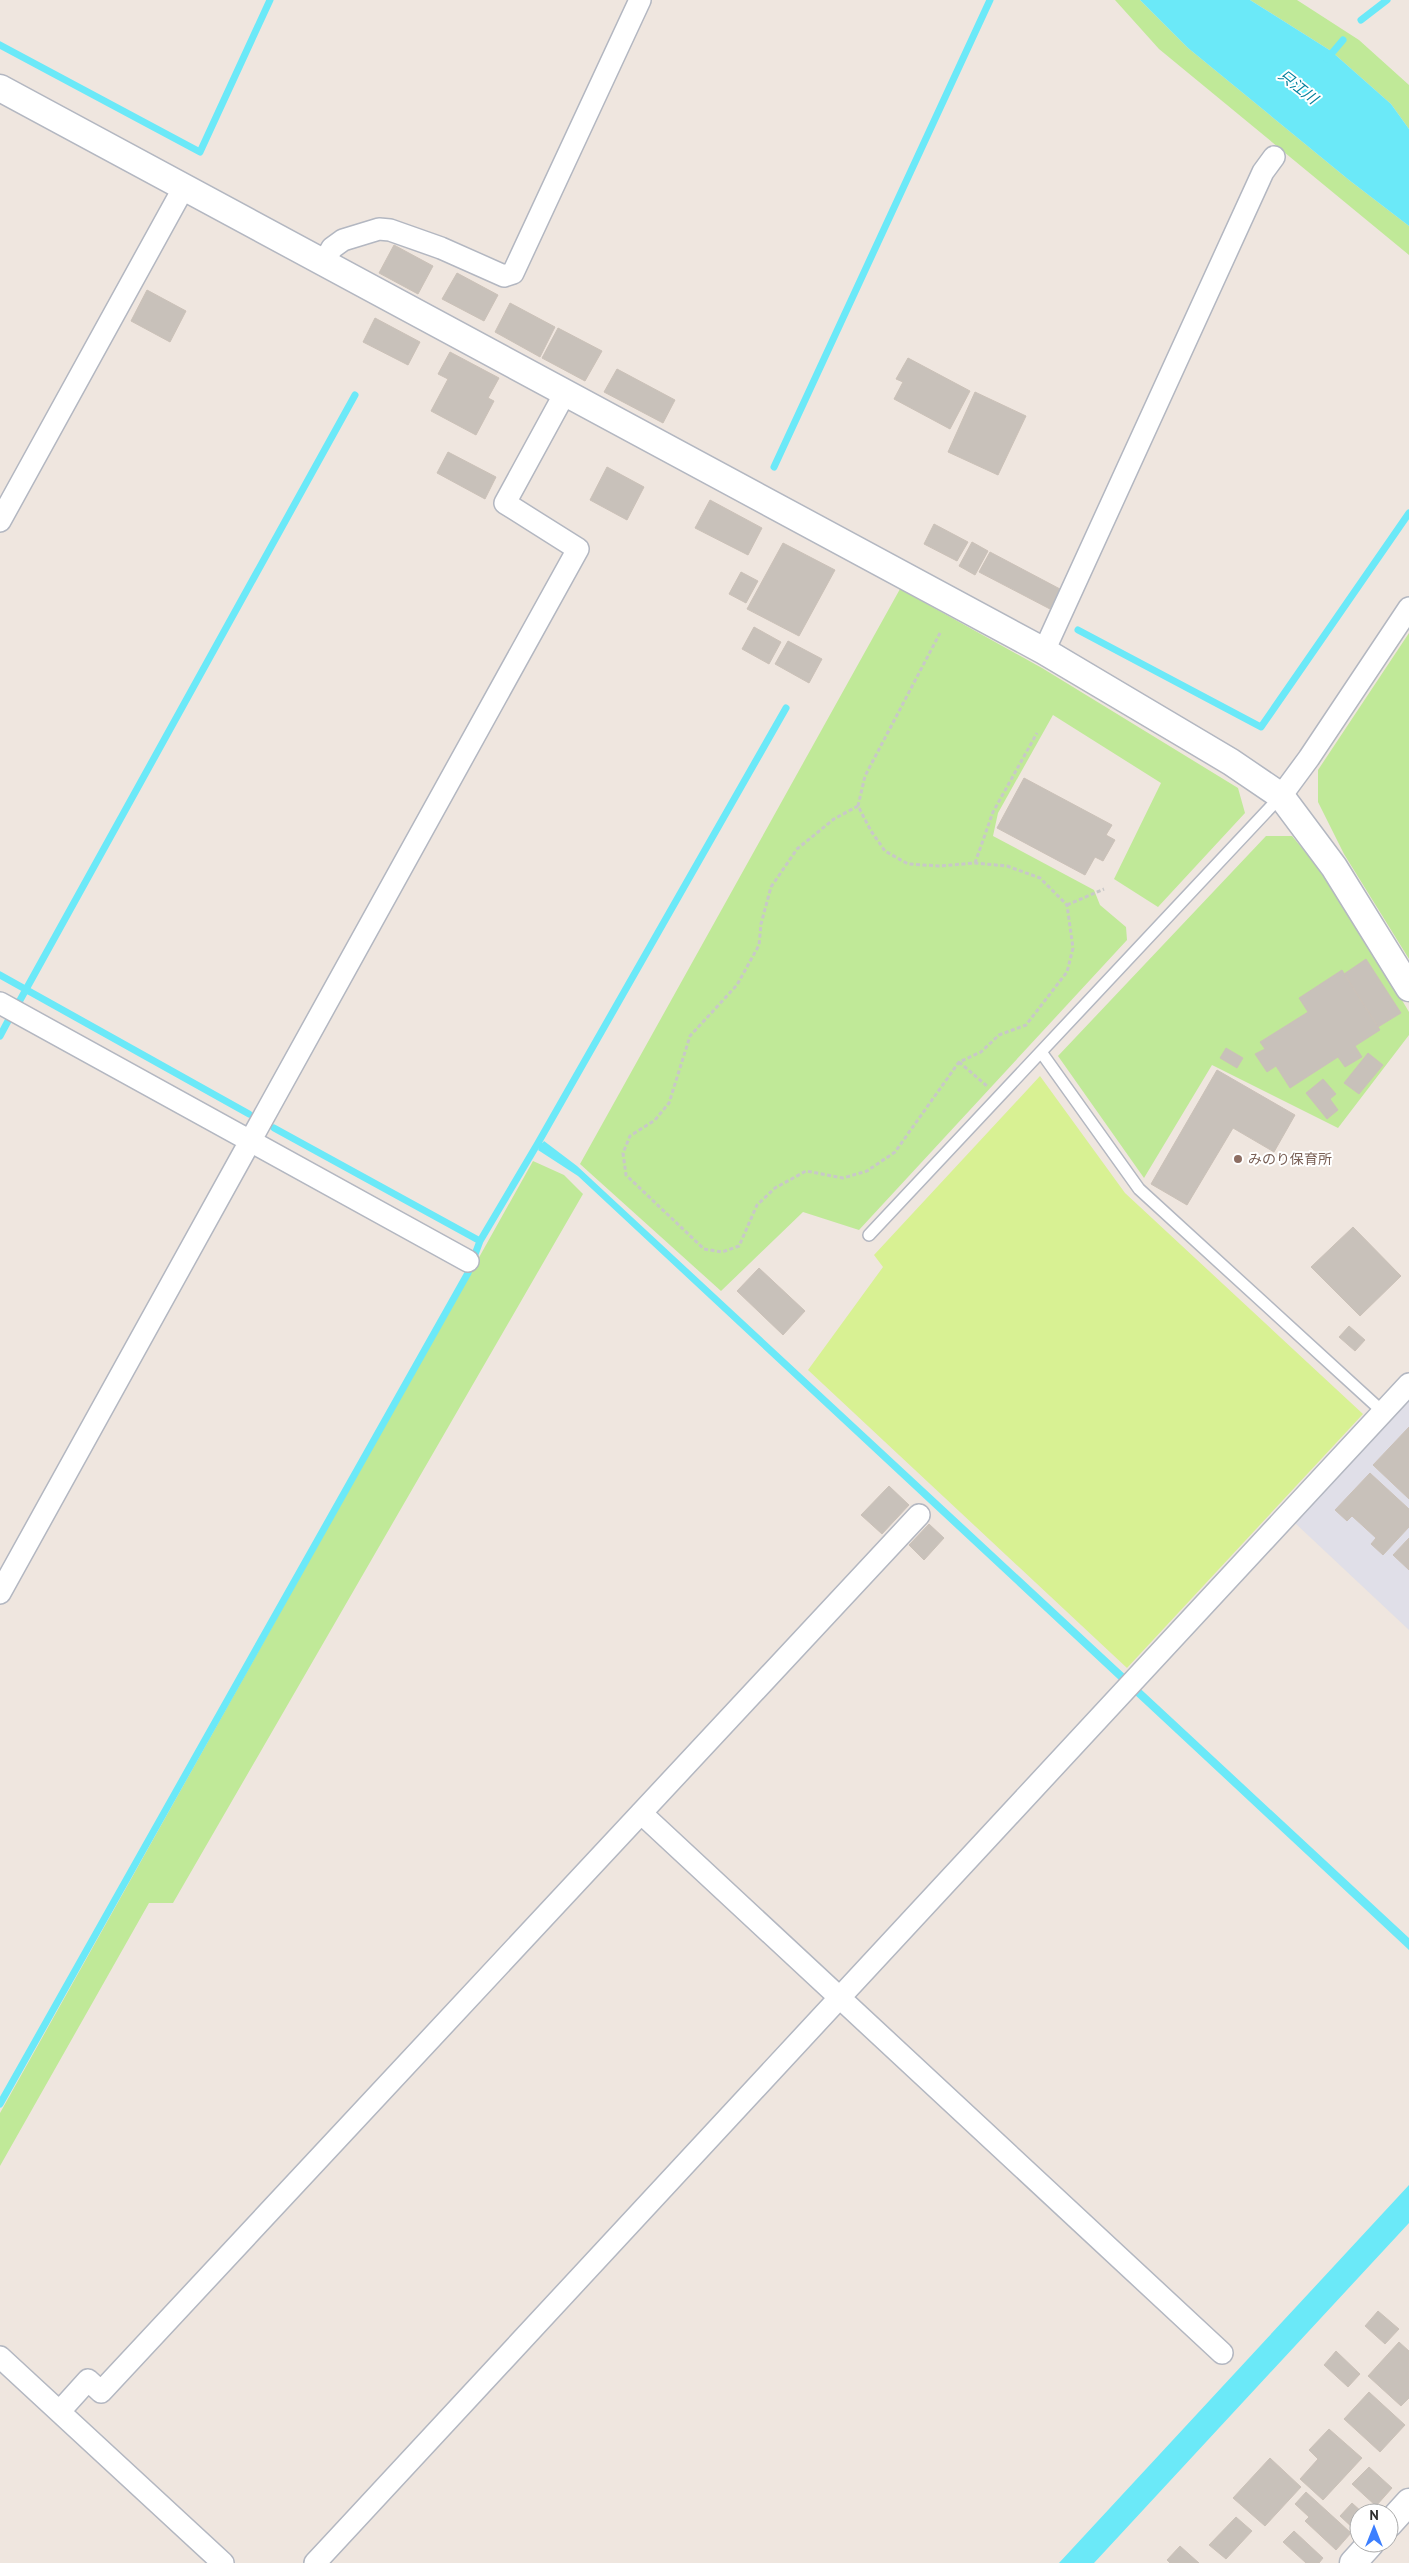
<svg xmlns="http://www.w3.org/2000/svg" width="1409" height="2563" font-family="'PT Sans','Noto Sans JP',sans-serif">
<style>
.industrial{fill:#e0dfe8}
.green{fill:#c0e998}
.pitch{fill:#d8f193}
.water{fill:#6be9f8}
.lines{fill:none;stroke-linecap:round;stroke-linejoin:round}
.stream{stroke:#6be9f8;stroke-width:7}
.building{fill:#c8c1ba;stroke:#cbc1b8}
.service-casing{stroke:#b3b7c1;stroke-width:14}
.minor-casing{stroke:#b3b7c1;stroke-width:24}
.tertiary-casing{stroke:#b3b7c1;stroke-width:29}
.path{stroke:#c8c8c8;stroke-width:3;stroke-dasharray:4 2.5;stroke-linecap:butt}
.service{stroke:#fff;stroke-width:11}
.minor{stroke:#fff;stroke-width:21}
.tertiary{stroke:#fff;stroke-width:26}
.education-dot{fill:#8d6e63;stroke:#fff;stroke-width:2}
.labels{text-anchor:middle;stroke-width:4;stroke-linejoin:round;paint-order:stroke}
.education-label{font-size:14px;fill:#785e54;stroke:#fff;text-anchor:start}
.water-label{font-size:15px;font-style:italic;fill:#04809c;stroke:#fff}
</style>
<rect width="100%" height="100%" fill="#efe6df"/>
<path class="industrial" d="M1409 1401V1630L1295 1523Z"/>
<path class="green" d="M1115 0H1140L1188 48 1349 180 1409 226V255L1159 49Z
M1250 0H1297L1359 40 1409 85V129L1391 104 1331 51Z
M900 589 1042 668 1238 788 1245 813 1158 907 1114 879 1161 783 1053 715 998 813 993 836 1094 890 1100 905 1126 927 1127 940 859 1230 803 1212 721 1291 580 1164Z
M1409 633V959L1344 854 1318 802V770Z
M1266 836H1292L1336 889 1409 1012V1035L1338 1128 1212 1065 1144 1178 1058 1056Z
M533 1161 564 1175 583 1194 173 1903H149L0 2166V2113Z"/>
<path class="pitch" d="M1040 1076 1125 1193 1363 1414 1127 1668 808 1370 883 1267 874 1255Z"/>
<path class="water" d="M1140 0H1250L1331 51 1391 104 1409 129V226L1349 180 1188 48Z
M544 1141 577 1166 1409 1938V1950L578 1176 538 1150Z
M1409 2185V2223L1094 2563H1059Z"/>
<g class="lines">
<path class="stream" d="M1361 20 1387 0
M0 45 200 152 270 0
M1327 59 1343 40
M774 467 990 0
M1078 630 1261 727 1409 513
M0 975 249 1114
M19 1002 355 395
M0 1036 8 1021
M274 1128 480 1241 538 1143 540 1145
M538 1143 786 708
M0 2104 468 1273 480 1241"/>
</g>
<path class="building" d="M394 245 433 266 418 294 379 273Z
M457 273 498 295 484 321 442 299Z
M147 290 186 311 170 342 131 321Z
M510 303 555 327 540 357 495 332Z
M375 318 420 342 408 365 363 342Z
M558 328 602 351 585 381 542 358Z
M450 352 499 378 488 398 494 401 476 435 431 411 448 379 438 374Z
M908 358 970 391 950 429 894 399 903 382 896 379Z
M617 369 675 400 663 423 604 392Z
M975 392 1026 416 998 475 948 452Z
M448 452 496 477 485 499 437 473Z
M607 467 644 487 627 520 590 500Z
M710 500 762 528 748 555 695 528Z
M934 524 968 542 957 561 924 544Z
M972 542 988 551 975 575 959 566Z
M783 543 835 570 799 636 747 609Z
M990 552 1060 589 1050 609 979 572Z
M741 572 758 581 746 603 729 594Z
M754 627 781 642 769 664 742 649Z
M788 641 822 659 809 683 775 664Z
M1024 778 1112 825 1106 835 1115 840 1103 861 1095 857 1085 875 997 828Z
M1366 959 1401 1013 1378 1027 1344 974Z
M1342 970 1380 1030 1355 1046 1362 1057 1345 1067 1338 1057 1290 1088 1276 1066 1267 1072 1255 1054 1265 1049 1260 1042 1308 1012 1299 998Z
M1226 1048 1243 1058 1237 1068 1220 1058Z
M1368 1053 1383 1065 1359 1094 1344 1083Z
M1217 1070 1295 1115 1274 1152 1233 1128 1187 1205 1151 1184Z
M1323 1079 1336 1094 1330 1099 1338 1110 1327 1119 1306 1093Z
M1353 1227 1401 1276 1360 1316 1311 1267Z
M759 1268 805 1311 783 1335 737 1291Z
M1349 1326 1365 1340 1355 1351 1339 1337Z
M1409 1427V1499L1373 1465Z
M1370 1473 1409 1509V1527L1383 1555 1371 1544 1376 1538 1352 1516 1347 1521 1335 1510Z
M889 1486 909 1505 882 1534 861 1515Z
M929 1524 944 1538 924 1560 909 1545Z
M1409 1538V1570L1393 1555Z
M1378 2311 1399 2329 1385 2344 1365 2326Z
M1399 2342 1409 2351V2398L1401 2406 1368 2376Z
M1336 2351 1360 2374 1348 2387 1324 2365Z
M1369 2392 1405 2425 1380 2452 1344 2419Z
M1329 2429 1362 2458 1323 2500 1300 2479 1318 2459 1309 2450Z
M1270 2458 1301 2487 1265 2526 1233 2498Z
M1369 2467 1392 2488 1376 2506 1352 2484Z
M1306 2492 1351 2533 1336 2550 1305 2521 1309 2517 1295 2504Z
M1352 2503 1363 2513H1359V2524L1354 2529 1340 2516Z
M1236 2517 1252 2531 1226 2559 1209 2545Z
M1294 2531 1323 2558 1319 2563H1306L1283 2542Z
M1180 2546 1199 2563H1170L1167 2560Z"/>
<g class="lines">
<defs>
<path id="service" d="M1041 1052 1139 1189 1383 1412
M869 1235 1281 796"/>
<path id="minor" d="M324 262 332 248 343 240 379 229 390 230 441 248 504 276 513 273 640 0
M0 521 184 187
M1044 651 1263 172 1274 157
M1281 796 1309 758 1409 608
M0 1003 468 1261
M0 1593 578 549 505 503 565 393
M641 1813 1222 2353
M0 2357 223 2563
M60 2411 88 2380 101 2392 919 1515
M315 2563 1409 1384"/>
<path id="tertiary" d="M0 88 1044 651 1231 762 1281 796 1334 867 1409 988
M1389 2524 1409 2502
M1353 2563 1371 2543"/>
</defs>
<use href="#service" class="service-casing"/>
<use href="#minor" class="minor-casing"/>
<use href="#tertiary" class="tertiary-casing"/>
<path class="path" d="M858 806 834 819 797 849 771 887 761 924 759 945 737 985 690 1036 669 1103 655 1120 630 1136 623 1153 626 1175 704 1249 722 1252 739 1246 757 1205 775 1188 806 1171 843 1178 867 1171 895 1152 959 1062 981 1052 999 1035 1026 1025 1067 972 1073 948 1067 905 1040 878 1007 866 975 863 939 866 908 864 885 851 871 831 858 806 865 776 940 633
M975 863 993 812 1037 733
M1067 905 1104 889
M959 1062 987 1086"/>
<use href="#service" class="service"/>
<use href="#minor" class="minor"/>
<use href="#tertiary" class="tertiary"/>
</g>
<circle class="education-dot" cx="1238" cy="1159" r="5"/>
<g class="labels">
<g class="education-label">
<text x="1248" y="1164">みのり保育所</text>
</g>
<g class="water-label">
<text transform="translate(1298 87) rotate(38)" y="5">只江川</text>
</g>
</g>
<g transform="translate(1374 2528)"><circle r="24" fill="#ffffff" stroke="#ababab"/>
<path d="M0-4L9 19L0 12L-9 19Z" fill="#3c7fff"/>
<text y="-8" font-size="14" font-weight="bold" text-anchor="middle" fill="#2d2d2d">N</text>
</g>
</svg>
